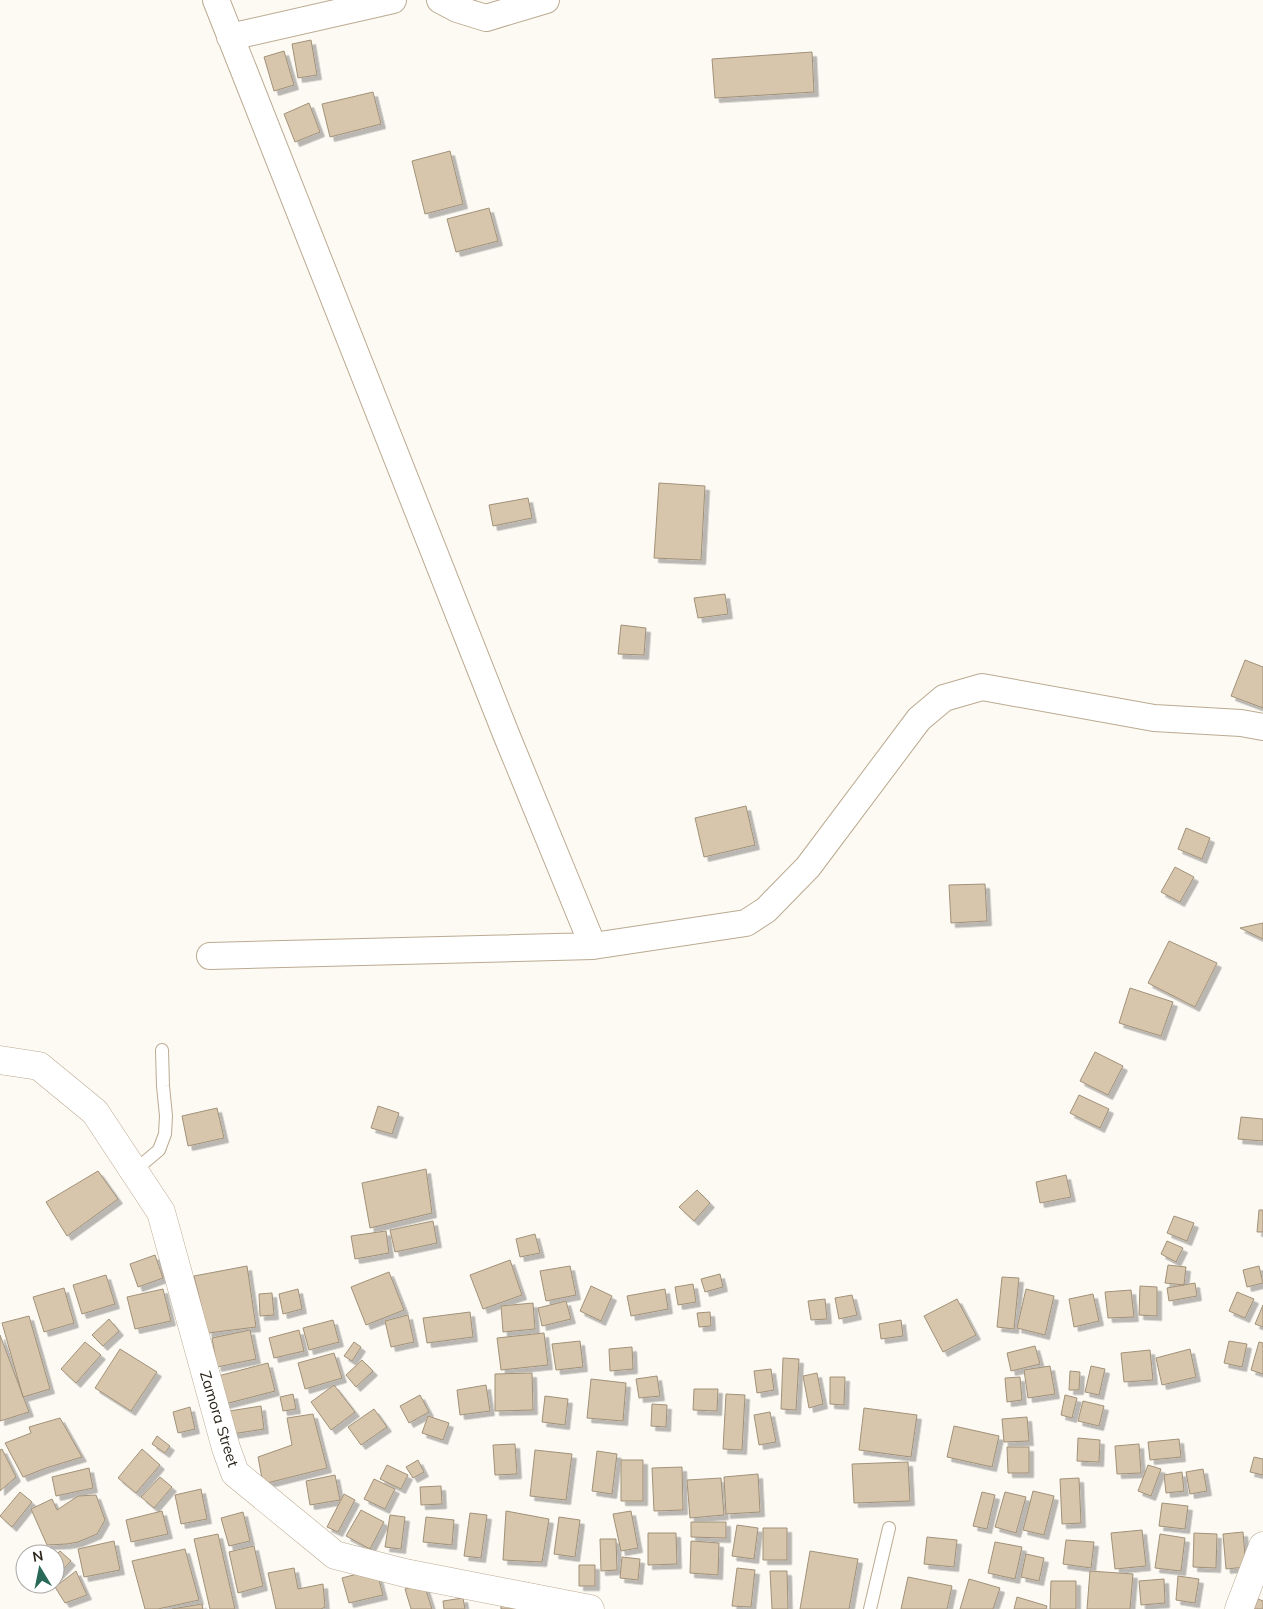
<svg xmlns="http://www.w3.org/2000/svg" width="1263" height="1609" font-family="Mulish,sans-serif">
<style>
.building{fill:#d7c6ac;stroke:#a19179;filter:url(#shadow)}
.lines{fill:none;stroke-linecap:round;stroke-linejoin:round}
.service-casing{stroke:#bbaa91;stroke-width:14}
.minor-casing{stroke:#bbaa91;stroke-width:28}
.tertiary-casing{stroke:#bbaa91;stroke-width:29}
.service{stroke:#fff;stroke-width:12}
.minor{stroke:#fff;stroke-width:26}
.tertiary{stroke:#fff;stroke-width:28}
.labels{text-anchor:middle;stroke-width:4;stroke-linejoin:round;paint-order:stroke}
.street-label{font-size:15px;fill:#2a241a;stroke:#fff}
</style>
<defs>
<filter id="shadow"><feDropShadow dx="4.5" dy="4.5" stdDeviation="0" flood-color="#0004"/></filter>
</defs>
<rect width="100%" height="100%" fill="#fdfaf4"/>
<path class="building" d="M311 40 317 75 298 78 292 44Z
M284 51 294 85 274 91 264 57Z
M812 52 814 92 715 98 712 59Z
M373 92 381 124 330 137 322 104Z
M309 103 320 132 295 142 284 114Z
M450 151 463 204 425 214 412 161Z
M489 208 498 241 456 252 447 219Z
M659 483 705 486 701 560 654 558Z
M528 498 532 518 493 526 489 505Z
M725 594 728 614 698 618 694 598Z
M621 625 646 628 644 655 618 654Z
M1245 660 1263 667V708L1231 696Z
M746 806 755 845 704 857 695 818Z
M1186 828 1210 838 1202 859 1178 849Z
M1175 867 1194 877 1180 902 1161 892Z
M985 884 987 921 951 923 949 885Z
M1263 923V939L1240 928Z
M1169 941 1217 963 1195 1007 1148 983Z
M1130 988 1173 1002 1161 1036 1119 1023Z
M1095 1052 1123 1066 1108 1095 1080 1081Z
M1079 1095 1109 1109 1100 1128 1070 1113Z
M378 1106 399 1113 392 1134 371 1128Z
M217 1108 224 1138 188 1146 182 1116Z
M1241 1117 1263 1119V1141L1238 1139Z
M426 1169 432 1213 370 1228 362 1183Z
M98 1171 118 1199 67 1236 46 1202Z
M1066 1175 1071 1197 1040 1203 1036 1182Z
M697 1190 710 1203 694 1221 679 1207Z
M1259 1210H1263V1232H1257Z
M1174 1216 1194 1223 1187 1241 1167 1233Z
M433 1221 437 1243 395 1252 390 1230Z
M386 1231 389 1253 355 1259 351 1236Z
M535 1234 540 1253 520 1257 516 1239Z
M1167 1241 1183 1248 1176 1262 1161 1254Z
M155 1255 163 1278 138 1287 130 1264Z
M510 1260 522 1295 483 1309 470 1275Z
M1168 1265 1186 1267 1184 1285 1165 1283Z
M247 1266 256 1327 208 1333 194 1276Z
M570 1266 576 1295 546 1301 540 1271Z
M1259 1266 1263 1283 1247 1287 1243 1270Z
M389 1272 404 1310 366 1325 351 1287Z
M720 1274 723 1287 705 1292 701 1279Z
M106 1275 115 1304 82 1314 73 1285Z
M1002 1277 1019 1278 1014 1329 997 1327Z
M1195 1283 1197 1296 1169 1301 1167 1288Z
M693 1284 696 1302 678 1305 675 1287Z
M591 1286 612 1296 601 1321 580 1311Z
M1140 1286 1157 1287V1316L1139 1315Z
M64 1288 74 1323 44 1332 33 1297Z
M163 1289 171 1321 135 1329 127 1297Z
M298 1289 302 1309 283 1314 279 1294Z
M665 1289 668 1309 631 1316 627 1296Z
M1026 1289 1054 1296 1045 1335 1017 1328Z
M1131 1290 1134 1317 1108 1318 1105 1292Z
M1237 1292 1254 1299 1245 1318 1229 1311Z
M272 1293 274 1315 260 1316 259 1294Z
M1093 1294 1099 1321 1074 1327 1069 1299Z
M852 1295 857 1315 839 1319 835 1298Z
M825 1299 827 1319 811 1320 808 1301Z
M957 1299 976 1335 943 1352 924 1316Z
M566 1301 571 1319 542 1326 538 1308Z
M533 1303 535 1329 503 1332 501 1306Z
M1263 1305V1327L1255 1324Z
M470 1312 473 1337 427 1343 423 1318Z
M710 1312 711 1326 699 1327 697 1313Z
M408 1315 414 1342 391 1347 385 1321Z
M29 1316 50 1389 23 1397 2 1323Z
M109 1319 119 1331 103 1346 92 1335Z
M333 1320 339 1342 309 1350 303 1328Z
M901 1320 903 1336 881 1339 879 1324Z
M250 1330 256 1359 217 1367 212 1338Z
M299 1330 304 1351 274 1358 269 1338Z
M544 1333 548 1365 501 1370 497 1338Z
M0 1335 29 1412 0 1421Z
M580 1341 583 1367 556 1370 552 1344Z
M1229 1341 1247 1344 1242 1367 1224 1363Z
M85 1342 101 1355 76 1383 61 1369Z
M354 1342 361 1347 352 1361 344 1356Z
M1259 1342 1263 1343V1374L1251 1370Z
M1035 1346 1040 1364 1011 1371 1007 1353Z
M632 1347 633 1369 610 1371 609 1349Z
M120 1349 157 1372 131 1411 95 1388Z
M1190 1349 1196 1377 1162 1385 1156 1358Z
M1150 1350 1153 1380 1124 1382 1121 1353Z
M334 1353 342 1378 305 1389 298 1363Z
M783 1358 799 1359 796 1410 781 1409Z
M362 1360 373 1371 356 1387 346 1375Z
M268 1363 275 1391 225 1404 218 1376Z
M1050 1366 1055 1394 1028 1398 1024 1370Z
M1091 1366 1105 1369 1099 1395 1085 1392Z
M771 1369 774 1390 757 1393 754 1371Z
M1070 1371 1080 1372 1079 1390H1069Z
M532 1373 533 1410 495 1411V1374Z
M817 1373 823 1404 809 1408 803 1376Z
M657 1376 660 1396 639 1398 636 1379Z
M830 1377H845L844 1405 830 1404Z
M1020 1377 1022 1400 1007 1402 1005 1378Z
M591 1379 626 1383 623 1421 587 1418Z
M334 1385 355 1412 331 1430 311 1402Z
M486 1385 490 1411 460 1415 457 1390Z
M694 1389H718L717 1411 693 1410Z
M293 1394 296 1409 283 1411 280 1397Z
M726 1394 745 1395 742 1450 723 1449Z
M420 1395 429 1412 409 1423 400 1406Z
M1065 1395 1077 1398 1072 1418 1061 1415Z
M545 1396 568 1399 565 1425 542 1422Z
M1083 1401 1104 1406 1099 1426 1078 1421Z
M652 1404 667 1405 666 1427 651 1426Z
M261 1406 264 1429 226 1435 223 1412Z
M190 1407 195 1429 178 1433 173 1412Z
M864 1408 917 1415 911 1457 859 1450Z
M374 1409 387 1427 361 1445 348 1427Z
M770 1412 776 1442 759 1445 754 1415Z
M313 1414 327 1468 263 1484 258 1457 292 1445 287 1418Z
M428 1416 449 1423 443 1440 422 1433Z
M1027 1417 1029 1441 1004 1442 1002 1419Z
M60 1418 82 1457 46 1468 23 1477 5 1443 31 1433 29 1427Z
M954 1426 999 1436 992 1467 947 1457Z
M157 1436 170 1446 165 1453 152 1444Z
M1078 1438 1100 1440 1099 1462 1077 1461Z
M1179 1439 1181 1457 1150 1460 1148 1442Z
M515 1444 517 1474 495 1475 493 1445Z
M1139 1444 1141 1473 1117 1474 1115 1446Z
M1007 1447H1029V1473H1008Z
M2 1449 16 1477 0 1491V1450Z
M142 1449 160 1465 136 1493 118 1478Z
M535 1450 572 1454 566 1500 530 1496Z
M597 1451 617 1454 612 1494 592 1491Z
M1254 1457 1263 1459V1475L1250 1472Z
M418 1460 424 1472 413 1478 406 1467Z
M621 1460H643V1501H621Z
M908 1462 910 1501 854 1503 852 1464Z
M387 1465 408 1475 401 1489 380 1479Z
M1148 1465 1161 1469 1151 1496 1138 1491Z
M682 1467 683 1510 654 1511 652 1468Z
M89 1468 93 1488 56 1496 52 1477Z
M1203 1469 1207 1491 1190 1494 1186 1472Z
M1182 1472 1184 1491 1166 1493 1164 1475Z
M758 1474 760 1512 726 1514 724 1477Z
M335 1475 340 1500 310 1505 306 1481Z
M160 1477 172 1487 154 1508 141 1497Z
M721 1478 724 1515 690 1518 687 1480Z
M1079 1478 1081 1523 1062 1524 1060 1479Z
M374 1479 395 1489 385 1509 364 1499Z
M441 1486 442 1504 421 1505 420 1487Z
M201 1489 207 1519 181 1524 175 1495Z
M1033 1491 1054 1496 1044 1535 1023 1530Z
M20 1492 32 1502 12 1527 0 1516Z
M982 1492 995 1495 987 1529 973 1526Z
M1005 1492 1026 1497 1016 1533 995 1527Z
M344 1494 355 1500 338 1532 327 1527Z
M96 1495 105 1520 97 1534 78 1542 67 1544 47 1545 31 1509 52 1499 57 1510 78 1496Z
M1162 1503 1188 1506 1185 1529 1159 1526Z
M361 1510 384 1522 370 1549 346 1536Z
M162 1511 168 1534 131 1542 126 1520Z
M506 1511 549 1519 542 1562 503 1560Z
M631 1511 638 1548 621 1551 613 1514Z
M243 1512 250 1541 229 1546 221 1518Z
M470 1513 487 1515 481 1558 464 1556Z
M390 1515 405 1517 401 1549 385 1547Z
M426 1517 454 1520 452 1545 423 1542Z
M559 1517 580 1520 575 1557 554 1554Z
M691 1522H726V1538L691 1537Z
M737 1525 758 1528 754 1559 732 1556Z
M763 1528H787V1560H763Z
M1142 1530 1146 1566 1115 1569 1111 1533Z
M1243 1532 1246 1567 1226 1569 1223 1534Z
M648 1533H676L677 1564 648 1565Z
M1194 1533 1217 1534 1216 1568 1193 1567Z
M218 1534 235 1609H210L194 1539Z
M1160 1534 1185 1538 1181 1571 1155 1568Z
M927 1537 957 1540 954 1567 924 1564Z
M600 1539H616L617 1570 601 1571Z
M1066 1540 1094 1542 1091 1568 1063 1564Z
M114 1541 120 1570 84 1577 78 1549Z
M691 1541 719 1543 718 1575 690 1573Z
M995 1542 1022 1547 1015 1579 988 1573Z
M254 1546 263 1586 238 1593 229 1552Z
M185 1549 199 1600 158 1609H145L132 1561Z
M60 1551 71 1561 55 1578V1556Z
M810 1551 858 1559 849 1609H800Z
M1026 1554 1044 1558 1039 1581 1021 1577Z
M622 1557 640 1559 638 1580 620 1578Z
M579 1565H595V1586H579Z
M294 1568 298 1589 323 1584 325 1607 321 1609H276L268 1573Z
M737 1568 755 1570 751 1607 732 1606Z
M376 1569 383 1595 349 1603 342 1578Z
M76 1571 87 1595 65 1603 55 1587Z
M770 1571H787L788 1609H772Z
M1090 1571 1133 1574 1130 1609H1087Z
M1178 1576 1199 1579 1195 1603 1176 1600Z
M908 1577 952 1586 947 1609H901Z
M969 1579 1000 1588 993 1609H960Z
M1164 1579 1165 1603 1141 1605 1139 1581Z
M1051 1581H1076V1609H1050Z
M424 1584 432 1609H411L405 1589Z
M1017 1597 1047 1606 1046 1609H1014Z
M463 1598 465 1609H444L443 1601Z
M1258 1599 1263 1601V1609H1254Z
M202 1604 203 1609H172Z
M501 1604 533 1609H501Z"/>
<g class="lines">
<defs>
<path id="service" d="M133 1172 159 1150 165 1134 166 1116 163 1086 162 1050
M870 1609 889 1528"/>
<path id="minor" d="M216 0 506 734 593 946 746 923 766 910 808 867 919 719 944 698 982 687 1154 718 1241 723 1263 727
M440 0 457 9 486 18 546 0
M230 37 393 0
M210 956 593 946"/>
<path id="tertiary" d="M0 1060 39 1066 95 1112 161 1212 226 1448 235 1473 335 1555 405 1573 590 1609
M1239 1609 1263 1546"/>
</defs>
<use href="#service" class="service-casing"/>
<use href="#minor" class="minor-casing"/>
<use href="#tertiary" class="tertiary-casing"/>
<use href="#service" class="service"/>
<use href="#minor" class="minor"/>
<use href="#tertiary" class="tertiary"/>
</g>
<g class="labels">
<g class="street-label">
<text transform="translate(219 1419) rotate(73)" y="5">Zamora Street</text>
</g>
</g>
<g transform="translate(40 1569) rotate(350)"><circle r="24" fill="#ffffff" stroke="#aaa7a3"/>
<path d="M0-4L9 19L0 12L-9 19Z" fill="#286958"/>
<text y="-8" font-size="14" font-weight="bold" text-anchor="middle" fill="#2a241a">N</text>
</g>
</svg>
